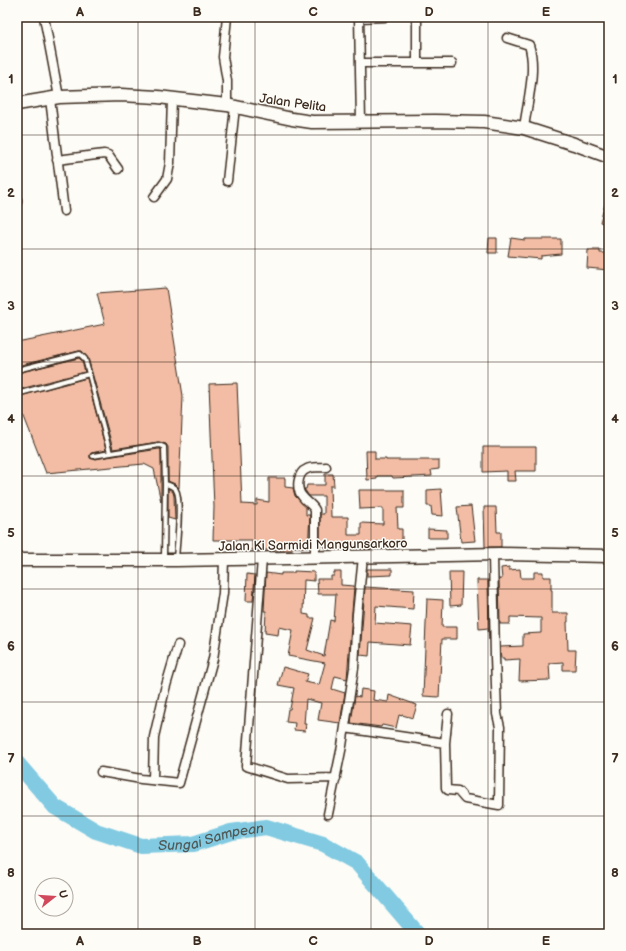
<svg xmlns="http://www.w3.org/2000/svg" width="626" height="951" font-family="'Balsamiq Sans',sans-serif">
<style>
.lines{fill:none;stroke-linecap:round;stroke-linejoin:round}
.river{stroke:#81cae1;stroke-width:16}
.building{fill:#f2bda4;stroke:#3b2a1e}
.service-casing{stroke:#3b2a1e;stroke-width:7}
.minor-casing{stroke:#3b2a1e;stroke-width:11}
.secondary-casing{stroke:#3b2a1e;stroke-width:15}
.service{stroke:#fdfcf7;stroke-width:4}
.minor{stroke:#fdfcf7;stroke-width:8}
.secondary{stroke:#fdfcf7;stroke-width:12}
.grid{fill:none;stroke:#3b2a1e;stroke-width:1;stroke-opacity:0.55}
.labels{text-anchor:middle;stroke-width:3;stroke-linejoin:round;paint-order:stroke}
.street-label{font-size:13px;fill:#3b2a1e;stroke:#fdfcf7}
.water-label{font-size:14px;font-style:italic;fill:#505a58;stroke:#fdfcf7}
.neatline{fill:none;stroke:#3b2a1e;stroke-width:1.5}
.grid-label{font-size:13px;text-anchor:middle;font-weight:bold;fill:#3b2a1e}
</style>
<rect width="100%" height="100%" fill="#fdfcf7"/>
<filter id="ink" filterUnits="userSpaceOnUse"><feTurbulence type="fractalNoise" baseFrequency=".025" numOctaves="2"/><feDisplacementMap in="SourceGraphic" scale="8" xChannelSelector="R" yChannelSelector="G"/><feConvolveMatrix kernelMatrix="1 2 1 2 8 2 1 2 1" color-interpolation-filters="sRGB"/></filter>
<g filter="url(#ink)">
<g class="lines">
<path class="river" id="s1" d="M17 763 55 807 96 831 141 846 193 844 231 832 266 827 323 844 357 863 418 934"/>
</g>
<path class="building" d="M607 197H609V225L600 222Z
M489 238H497V253H488Z
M511 238 525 240V239H561V254L541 256V259L508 256Z
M588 250H600V253H609V270L587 268Z
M166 288 183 396 179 488 175 484 168 481V447L166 444 158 442 113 449 88 358 82 351H79L17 366V342L105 324 97 293Z
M79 358 82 361 85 372 17 390V373Z
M87 378 106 450 91 453 90 455V458L94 459 159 449H161V502L154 469 144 464 46 473 21 409H17V397Z
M237 383 242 504 257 505V500L269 502V478H285V487L293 488 295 496 306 507V515H310L308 548 292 547V550H252V540H213L214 507 209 384Z
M483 447H536V471H515L516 481H507V471L483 472Z
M366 451H375V459H386V460H439V469L431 470 432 476 393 478 392 476H377V479L367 480Z
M325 474H333L334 486H330L331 517H348V535H361V523L383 524V508L360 509 359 490H404V508H397L398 529H402V544H395V542H375L374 549H363V547L325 548V545H320V514H324V496H309L304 489H306L307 485H325Z
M168 488 173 492 174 496 175 520 168 518Z
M441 489 443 516 432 515 431 506H427V490Z
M471 506 475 541 461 542 457 507Z
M484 507H496L497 532H501V547H485Z
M428 529 447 530V538H428Z
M509 567V570L520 569 521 578H534V572H543V577H551V590H552V613H568V622H567L568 650H576L575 670H563V662L549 663 550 680 519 681 520 659 504 660V658H501L500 647 523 646V634L541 633V618L510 617V624H500L499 579H502L501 568Z
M367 569H392V575L367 576Z
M294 571 314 572V581L304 580 303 614 309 615V618H315L307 650 324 656 330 620 334 621 336 594H318L317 579H331V576H334V572H341V585L354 586 347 679 335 676 332 689 345 693 340 723 318 720 321 703 306 699 304 724H306L305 731 294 730 295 723 286 722 288 709H290L294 688 278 685 283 667 308 674 305 682 319 685 325 663 288 656 293 630 279 627 278 635 265 633 266 611H264L266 573 281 575V573H294Z
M449 572H462L461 605 450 606Z
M247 574 255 575 253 601H246Z
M477 580H488L489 640 488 628 479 629Z
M365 587 414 590 413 609 376 606 375 623 412 626 410 645 370 642 369 656 360 655Z
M427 599 443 600 442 627H457V639H442L439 697 423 696Z
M361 689 374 691 373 700 388 702 389 695 417 705 413 718 402 715V716L399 715 396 728 382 725 381 727 351 723 355 696 360 697Z"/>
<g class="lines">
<defs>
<path id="service" d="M17 370 80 354 85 359 110 453
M17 394 89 374
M93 456 159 445 164 447 165 484 164 558
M165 484C170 485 173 486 176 490 182 499 177 545 176 558"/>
<path id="minor" d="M44 17 59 97
M227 17 223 57 227 81V105
M359 17 361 122
M417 17V63
M359 18 385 17
M507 38 529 45C537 70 527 103 524 128
M360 63H452
M50 99 64 211
M57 160 104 154 108 155 118 169
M227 181 235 107
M154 197 167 179 170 163 172 99
M17 200V202
M315 558V510C312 504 306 502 302 496 296 489 297 473 307 469 312 466 320 468 326 467
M262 559 246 766 288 779 336 778
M448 714 445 743 446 788 448 790 458 791 465 799 499 805 500 727 497 714 495 657 493 555
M345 728 445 743
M101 772 141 779 179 783 213 659 223 593 224 559
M153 780 154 737 165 689 178 645
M328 814 342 746 354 668 357 614 363 557"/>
<path id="secondary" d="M17 104 59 97 121 95 158 97 227 105 292 119 312 122 435 121 484 122 524 128 574 144 609 157
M17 560H176L499 554 609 556"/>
</defs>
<use href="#service" class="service-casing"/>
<use href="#minor" class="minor-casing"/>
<use href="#secondary" class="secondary-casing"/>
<use href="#service" class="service"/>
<use href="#minor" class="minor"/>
<use href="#secondary" class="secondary"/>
</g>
</g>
<path class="grid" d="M138 17V934M255 17V934M371 17V934M488 17V934M17 135H609M17 249H609M17 362H609M17 476H609M17 589H609M17 702H609M17 816H609"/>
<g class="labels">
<g class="street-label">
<text transform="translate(293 102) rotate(8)" y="5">Jalan Pelita</text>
<text transform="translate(313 544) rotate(-1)" y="5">Jalan Ki Sarmidi Mangunsarkoro</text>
</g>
<g class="water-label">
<text dy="5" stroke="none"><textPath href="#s1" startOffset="224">Sungai Sampean</textPath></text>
</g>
</g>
<rect width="626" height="951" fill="none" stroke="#fdfcf7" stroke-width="44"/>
<g transform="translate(54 897) rotate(73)"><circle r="19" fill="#fdfcf7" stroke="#afa8a0"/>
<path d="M0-3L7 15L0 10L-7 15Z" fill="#d1495b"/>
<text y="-6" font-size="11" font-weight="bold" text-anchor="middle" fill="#3b2a1e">U</text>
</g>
<rect x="22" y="22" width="582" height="907" class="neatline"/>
<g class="grid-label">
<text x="80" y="16">A</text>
<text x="197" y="16">B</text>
<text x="313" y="16">C</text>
<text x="429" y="16">D</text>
<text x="546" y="16">E</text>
<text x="11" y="83">1</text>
<text x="615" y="83">1</text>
<text x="11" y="197">2</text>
<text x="615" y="197">2</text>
<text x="11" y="310">3</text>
<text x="615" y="310">3</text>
<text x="11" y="423">4</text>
<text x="615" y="423">4</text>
<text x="11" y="537">5</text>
<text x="615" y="537">5</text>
<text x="11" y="650">6</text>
<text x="615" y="650">6</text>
<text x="11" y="763">7</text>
<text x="615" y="763">7</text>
<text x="11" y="877">8</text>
<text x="615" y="877">8</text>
<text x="80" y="945">A</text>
<text x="197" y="945">B</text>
<text x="313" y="945">C</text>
<text x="429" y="945">D</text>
<text x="546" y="945">E</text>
</g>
</svg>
